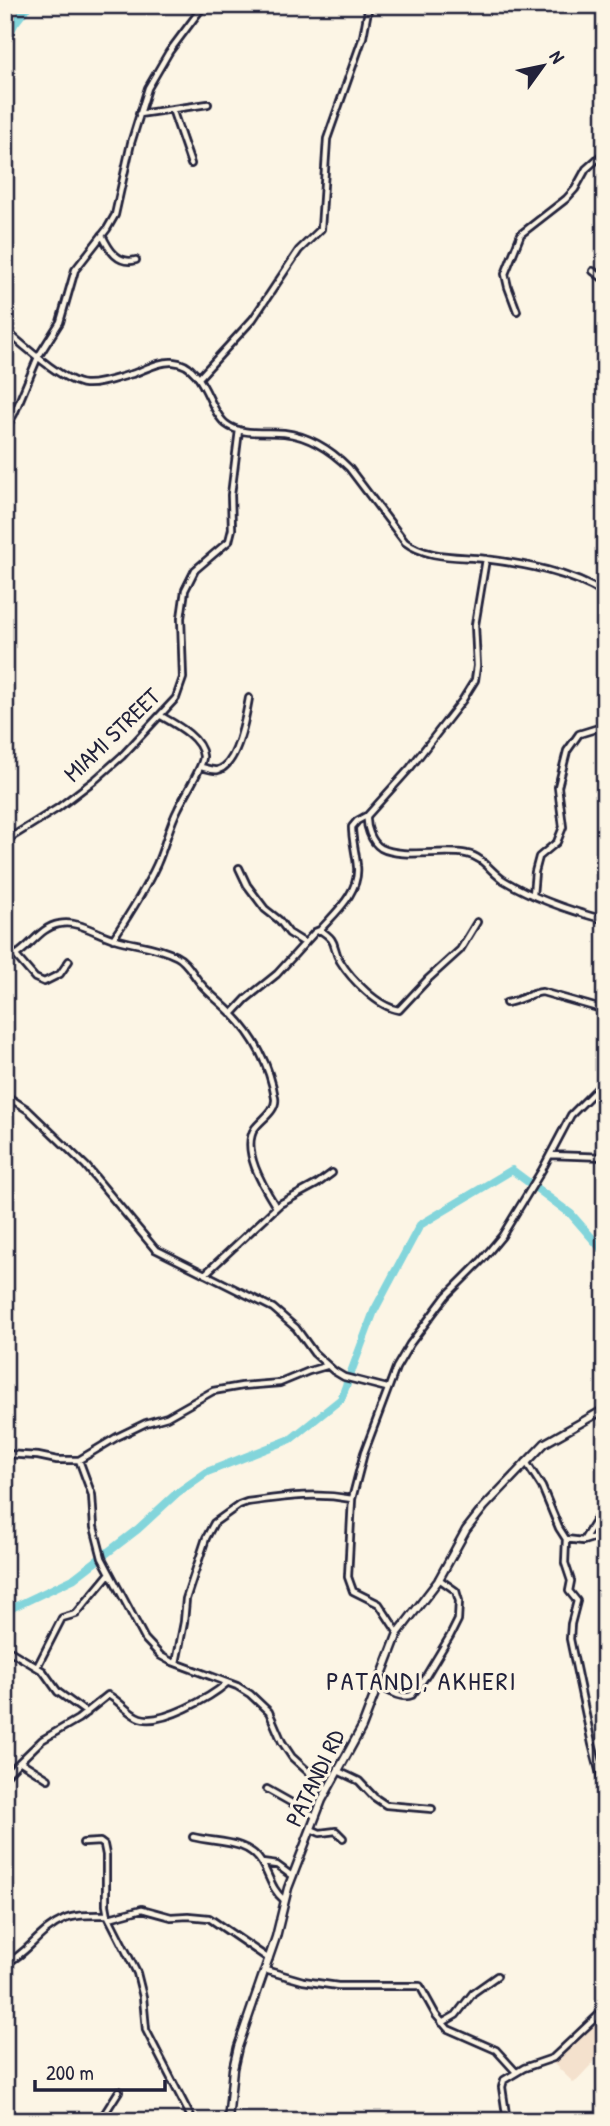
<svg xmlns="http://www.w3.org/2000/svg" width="610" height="2126" font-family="'Patrick Hand',sans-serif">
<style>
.built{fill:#f4e1cd}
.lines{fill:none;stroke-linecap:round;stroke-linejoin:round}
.river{stroke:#83d5db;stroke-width:8}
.minor-casing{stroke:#22223b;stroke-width:10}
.tertiary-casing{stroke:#22223b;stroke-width:11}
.minor{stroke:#fcf5e5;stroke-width:4.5}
.tertiary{stroke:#fcf5e5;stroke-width:6}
.labels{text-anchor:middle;stroke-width:6;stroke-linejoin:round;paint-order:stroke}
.street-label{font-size:24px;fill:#22223b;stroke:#fcf5e5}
.neighbourhood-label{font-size:26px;letter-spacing:2px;fill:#22223b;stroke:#fcf5e5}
</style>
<rect width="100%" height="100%" fill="#fcf5e5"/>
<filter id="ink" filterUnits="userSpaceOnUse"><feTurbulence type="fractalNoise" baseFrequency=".0143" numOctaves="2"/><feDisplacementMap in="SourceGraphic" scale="14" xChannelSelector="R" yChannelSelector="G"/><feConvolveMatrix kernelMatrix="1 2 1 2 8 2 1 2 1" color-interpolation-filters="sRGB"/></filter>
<g filter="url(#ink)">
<path class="built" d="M595 2023 605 2034V2050L574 2083 552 2062Z"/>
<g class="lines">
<path class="river" d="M5 42 15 23 29 5
M5 1613 12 1608 73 1579 138 1529 177 1493 207 1472 291 1439 341 1399 374 1311 420 1225 512 1170 571 1214 605 1253"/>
<defs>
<path id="minor" d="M172 109 191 164
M139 114 208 104
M102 235C109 250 118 265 136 260
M593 271 605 280
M517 311 508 287 505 274 521 234 566 199 575 189 586 169 605 152
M5 330C23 345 63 382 85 384 100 385 117 378 132 374 144 370 159 361 173 362 205 364 208 410 226 424 241 436 267 431 284 433 309 436 332 451 349 468L405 542C427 559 459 556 485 559 525 564 570 572 605 594
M199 378 253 319 299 250 321 229 327 139 363 37 369 5
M5 430 14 414 38 357 60 322 75 270 107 229 115 215 131 143 148 88 169 52 204 5
M486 559 475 625 477 666 475 680 462 701 410 768 367 816C366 826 371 842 381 848 401 859 443 849 467 854 484 857 491 873 505 881 535 899 571 911 605 920
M201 767C206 768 212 771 218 770 238 765 246 715 249 698
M5 841 58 808 96 779 122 756 176 698 183 678 181 618 185 590 195 570 229 541 232 529 231 495 239 430
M239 868 247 885 265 909 279 920 289 933 305 943
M533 895 535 872 539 857 557 842 563 827 558 787 567 751 579 734 605 726
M320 930C336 912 360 892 357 866 356 853 352 840 352 827L357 821 366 816
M113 939C129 915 145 890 157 864 165 846 169 826 178 809 183 798 204 765 203 756 201 737 175 724 161 716
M5 946 16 955C31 946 41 927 59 924 79 920 96 934 115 939 135 945 157 946 176 956 187 961 193 975 201 984 210 995 222 1003 232 1014 254 1036 270 1066 275 1098 277 1110 262 1119 255 1128 240 1150 265 1189 276 1207
M16 956 35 978 44 982 60 974 69 961
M506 1003C519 1001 531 993 542 992L605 1010
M232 1014 246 999 277 974 315 932 320 930C339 942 331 945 340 961 351 979 378 1007 399 1010L428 979 460 950 477 922
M5 1095 28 1110 86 1166 155 1249 273 1308 296 1328 314 1353 334 1371 344 1377 387 1388
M550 1155 605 1157
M205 1274 280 1204 317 1184 332 1173
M5 1454 38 1456 57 1460H79L117 1437 146 1423 167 1417 213 1391 242 1386 280 1383 309 1371 326 1366
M79 1460 92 1495 94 1527 102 1558 145 1639 161 1656 170 1661 237 1686 250 1694 269 1712 282 1742 292 1757 327 1789
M526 1462 542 1487 559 1528 566 1539 583 1541 605 1534
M566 1539 565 1563 571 1581 569 1591 577 1601 571 1624 570 1639 592 1744 605 1793
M583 1541 605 1505
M398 1633 379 1604 353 1591 348 1577 352 1499 364 1453 396 1368 410 1344 446 1296 482 1260 502 1236 542 1170 571 1115 605 1081
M5 1648 43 1671 58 1692 87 1713
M176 1663 184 1622 186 1599 206 1538 214 1523 239 1505 247 1502C285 1497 313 1492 352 1499
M37 1667 62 1618 76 1614 110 1573
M379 1685C388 1690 401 1700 412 1695L426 1676 450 1636 458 1620 459 1601 456 1591 439 1579
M21 1762 48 1779
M338 1771 359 1781 374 1797 386 1805 432 1809
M5 1776 42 1740 78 1719 108 1695C119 1700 128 1714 140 1718 162 1725 211 1697 227 1683
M267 1789 315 1816
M311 1829 320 1833 336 1831 343 1838
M193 1837C216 1843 247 1839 261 1862 270 1876 271 1889 284 1900
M83 1843 100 1842 104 1845 106 1855V1905L108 1916 137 1973 143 1997 146 2030 193 2121
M262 1863 277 1865 292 1876
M109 1918 142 1909 171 1917 188 1916 209 1918 269 1959
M5 1964C27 1954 40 1930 63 1920 75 1914 93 1915 107 1915
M265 1970 303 1981 338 1986H420L436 2015 448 2029 496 2050 516 2072
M442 2023 456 2015 473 1993 497 1976
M100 2121 119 2091
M507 2121 502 2087 504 2080 524 2068 553 2058 605 2009"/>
<path id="tertiary" d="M228 2121 233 2069 238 2047 276 1937 288 1888 322 1800 362 1727 398 1633 438 1581 466 1530 484 1507 545 1443 605 1409"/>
</defs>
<use href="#minor" class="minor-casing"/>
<use href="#tertiary" class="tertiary-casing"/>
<use href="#minor" class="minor"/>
<use href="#tertiary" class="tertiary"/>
</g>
</g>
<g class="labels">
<g class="street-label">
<text transform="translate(112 735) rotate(-44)" y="8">MIAMI STREET</text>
<text transform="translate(315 1778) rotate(-64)" y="8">PATANDI RD</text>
</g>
<g class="neighbourhood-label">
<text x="422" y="1690">PATANDI, AKHERI</text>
</g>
</g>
<rect width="610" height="2126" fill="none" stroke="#fcf5e5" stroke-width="28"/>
<rect x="14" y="14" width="582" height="2098" fill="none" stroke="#22223b" stroke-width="2.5" filter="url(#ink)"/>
<g transform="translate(543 66) rotate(57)" stroke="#fcf5e5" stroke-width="5" paint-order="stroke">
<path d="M0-5L12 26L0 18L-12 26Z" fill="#22223b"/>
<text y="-10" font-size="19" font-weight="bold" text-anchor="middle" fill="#22223b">N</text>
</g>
<path d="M35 2080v10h130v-10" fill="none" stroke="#22223b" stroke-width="3.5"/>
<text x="46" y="2080" font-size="21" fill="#22223b" stroke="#fcf5e5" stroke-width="5" paint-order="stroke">200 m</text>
</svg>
